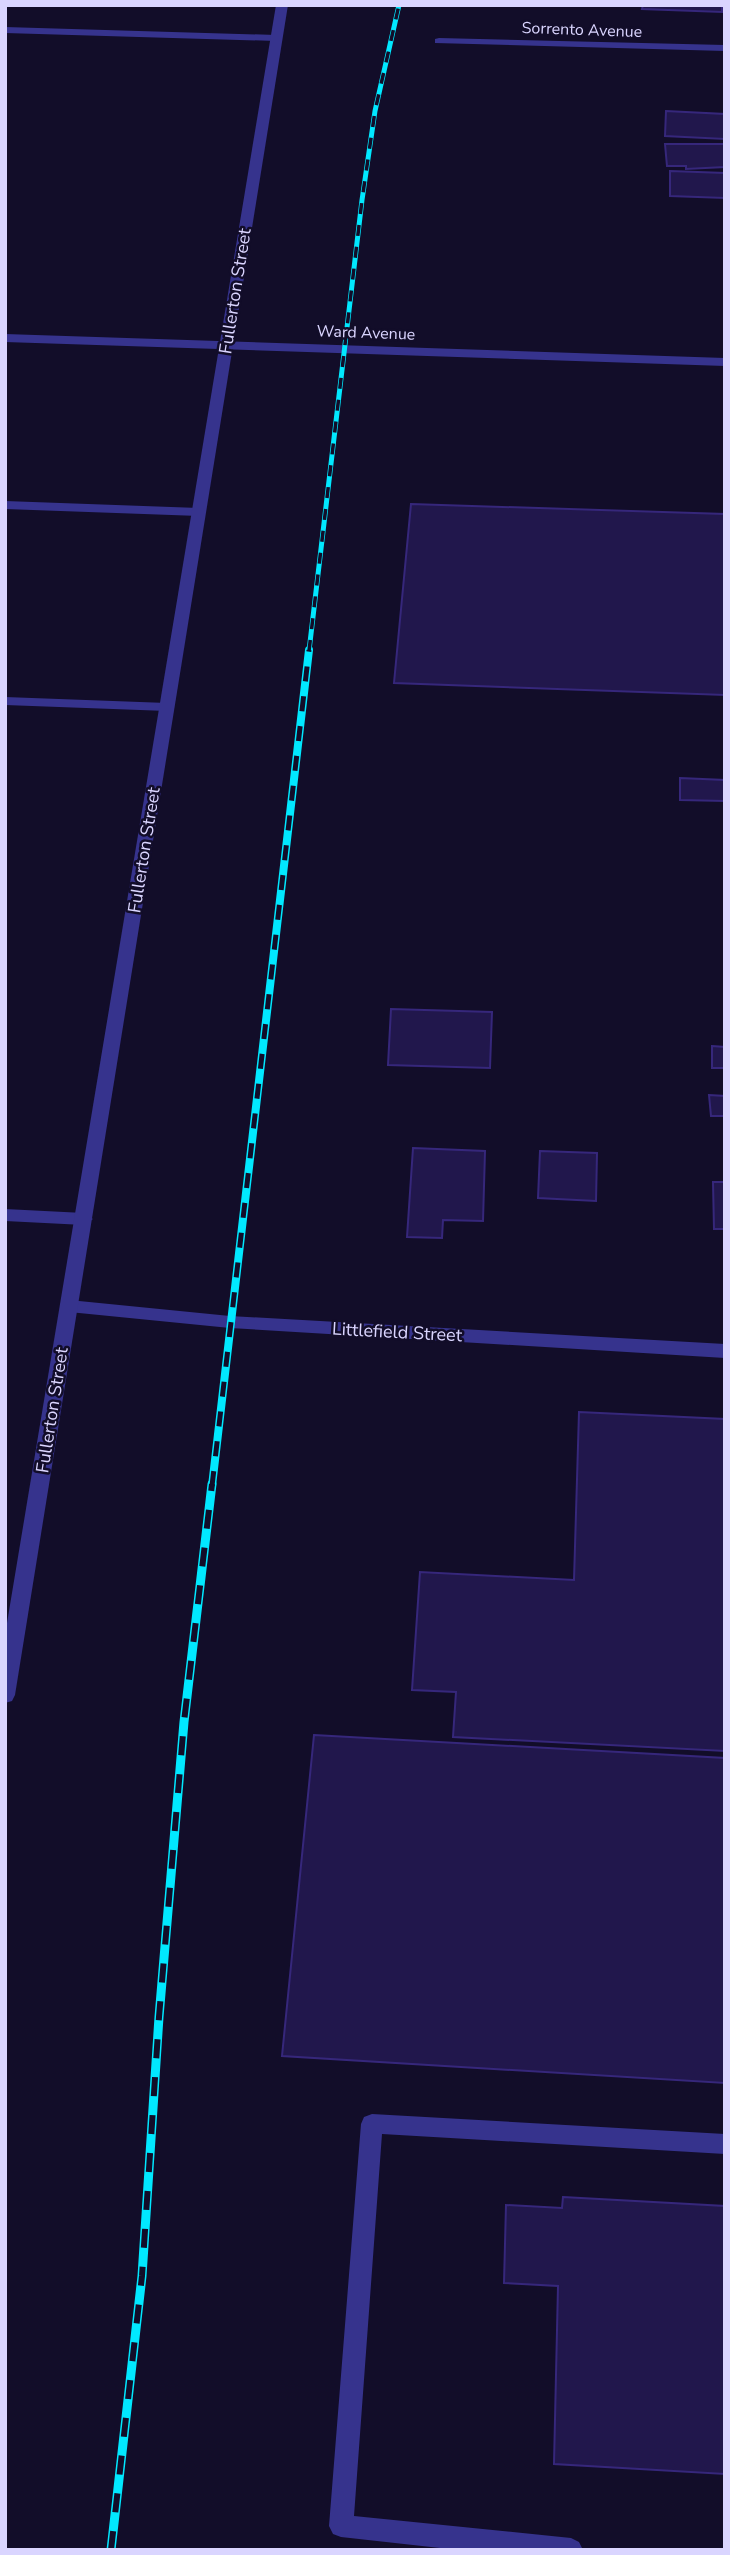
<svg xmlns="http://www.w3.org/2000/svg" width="730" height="2555" font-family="'Nunito Sans',sans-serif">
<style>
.building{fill:#21174c;stroke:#36277b;stroke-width:2}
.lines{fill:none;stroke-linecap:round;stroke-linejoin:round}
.service{fill:#36338d;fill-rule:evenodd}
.minor{fill:#36338d;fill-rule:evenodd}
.tertiary{fill:#36338d;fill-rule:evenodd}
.rail-far2-casing{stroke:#01e8ff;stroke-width:5}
.rail-far1-casing{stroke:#01e8ff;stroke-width:8}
.rail-casing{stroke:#01e8ff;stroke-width:9}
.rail-far2{stroke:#120d29;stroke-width:3.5;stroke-dasharray:11;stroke-linecap:butt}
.rail-far1{stroke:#120d29;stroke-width:5;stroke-dasharray:15;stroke-linecap:butt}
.rail{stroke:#120d29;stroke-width:6;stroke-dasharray:19;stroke-linecap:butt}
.labels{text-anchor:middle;stroke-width:5;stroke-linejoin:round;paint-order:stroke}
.far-street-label{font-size:16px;fill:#dad5ff;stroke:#120d29}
.street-label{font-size:18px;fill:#dad5ff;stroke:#120d29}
</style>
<rect width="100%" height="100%" fill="#120d29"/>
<path class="building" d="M643 5H722V12L642 9Z
M666 111 725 114V139L665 136Z
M665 144H725V167L686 169V166H667Z
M670 171 725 173V198L670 196Z
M411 504 725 514V695L394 683Z
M680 778 725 780V801L680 800Z
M391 1009 492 1012 490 1068 388 1065Z
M712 1046 725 1047V1068H712Z
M709 1095 725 1096V1116H711Z
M413 1148 485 1151 483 1221 443 1220 442 1238 407 1237Z
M540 1151 597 1153 596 1201 538 1198Z
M713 1182H725V1229H714Z
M579 1412 725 1419V1751L453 1737 456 1692 412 1690 420 1572 574 1580Z
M314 1735 725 1758V2083L282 2056Z
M563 2197 725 2206V2474L554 2464 558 2286 504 2283 506 2205 562 2208Z"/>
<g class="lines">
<path class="service" d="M5 501 199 508 206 512 199 516 5 509Z
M372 2114 725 2134V2154L382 2134 354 2516 571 2538 579 2542 583 2550H458L341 2537 333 2534 329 2526 361 2124 364 2117Z"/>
<path class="minor" d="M5 27 276 35 282 38 276 41 5 33Z
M439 38 725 45V51L435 43V39Z
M5 334 725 358V366L5 342Z
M5 697 167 703 174 707 167 711 5 705Z
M5 1209 84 1213 93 1219 84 1225 5 1221Z
M69 1300 230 1316 725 1344V1358L230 1328 69 1312 63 1311 60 1306 63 1301Z"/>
<path class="tertiary" d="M276 5H288L15 1695 12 1701 5 1703V1635Z"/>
<defs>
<path id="rail-far2" d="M309 651 362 200 375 111 399 5"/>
<path id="rail-far1" d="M212 1486 309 650"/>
<path id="rail" d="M111 2550 142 2276 159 2017 184 1722 212 1484"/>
</defs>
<use href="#rail-far2" class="rail-far2-casing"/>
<use href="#rail-far1" class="rail-far1-casing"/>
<use href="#rail" class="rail-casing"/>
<use href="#rail-far2" class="rail-far2"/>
<use href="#rail-far1" class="rail-far1"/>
<use href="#rail" class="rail"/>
</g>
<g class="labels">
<g class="far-street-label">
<text transform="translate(582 29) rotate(2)" y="6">Sorrento Avenue</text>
<text transform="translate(366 332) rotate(2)" y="6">Ward Avenue</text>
</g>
<g class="street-label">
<text transform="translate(235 291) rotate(-81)" y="6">Fullerton Street</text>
<text transform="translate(144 850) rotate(-81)" y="6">Fullerton Street</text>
<text transform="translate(397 1332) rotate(3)" y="6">Littlefield Street</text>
<text transform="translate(52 1410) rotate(-81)" y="6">Fullerton Street</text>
</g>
</g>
<rect width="730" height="2555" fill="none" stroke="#dad5ff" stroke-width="14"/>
</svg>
